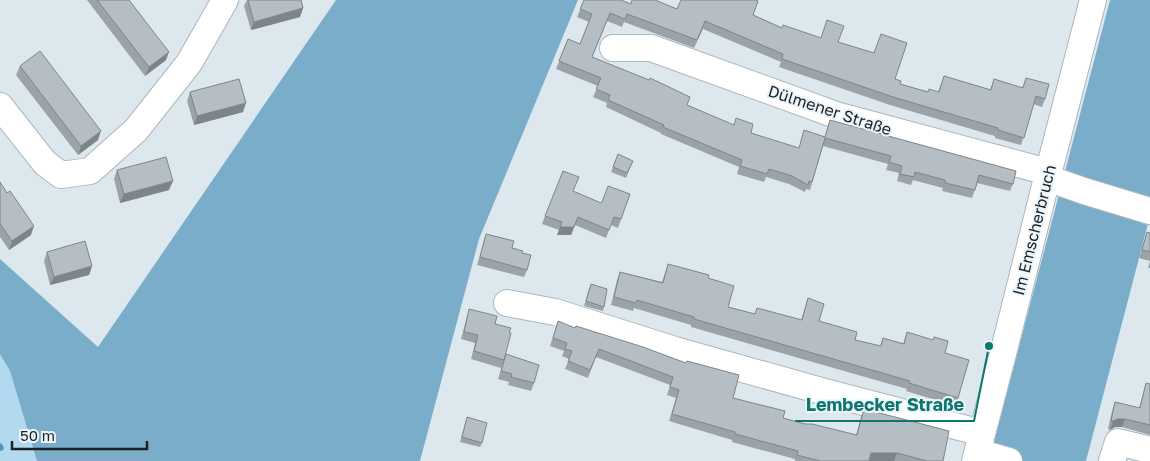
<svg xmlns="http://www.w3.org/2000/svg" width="1150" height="461" font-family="'Golos Text',sans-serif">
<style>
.green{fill:#b1d9ef}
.forest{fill:#79adc9}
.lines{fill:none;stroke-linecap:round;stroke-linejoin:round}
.stream{stroke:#5e91ac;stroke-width:5.5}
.minor-casing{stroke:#acb6bc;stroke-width:28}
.minor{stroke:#fff;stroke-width:26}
.wall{fill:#9ba3a9}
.shaded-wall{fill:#7e8589}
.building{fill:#b4bec4;stroke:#7e8589}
.labels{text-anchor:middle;stroke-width:4;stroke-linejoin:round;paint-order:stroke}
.street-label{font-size:16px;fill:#1d2123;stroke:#ebf5fb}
.leader{fill:none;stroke:#0f766e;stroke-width:2}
.callout-dot{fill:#0f766e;stroke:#ebf5fb;stroke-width:2}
.callout-label{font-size:18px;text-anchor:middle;font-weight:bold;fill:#0f766e;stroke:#ebf5fb;stroke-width:4;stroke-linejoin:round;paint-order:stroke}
</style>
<rect width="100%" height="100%" fill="#dde8ee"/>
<path class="green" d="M0 353 10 371 37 461H0Z"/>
<path class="forest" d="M336 0H578L479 239 420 461H37L10 371 0 354V259L98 347Z
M1110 0H1150V216L1086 461H989Z"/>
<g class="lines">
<path class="stream" d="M0 446 1 448"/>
<defs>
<path id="minor" d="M613 48H651L836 115 1048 172
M0 106 45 163 61 175 90 171 136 130 189 63 225 0
M1047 178 1084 191 1150 211
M507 303 555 312 675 350 825 392 982 433
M978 452 1009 461
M975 461 1005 346 1047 178 1093 0
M1112 461 1118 442 1150 450"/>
</defs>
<use href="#minor" class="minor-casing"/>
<use href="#minor" class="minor"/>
</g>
<path class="wall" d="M87 0H129L166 60 145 76Z
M247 0H301L303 8 300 17 251 30 244 6Z
M584 0 753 15 782 28 838 42 895 79 900 84 928 92H938L944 76 990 90 994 79 1022 88 1026 78 1045 99 1042 107 1033 104 1021 145 995 138V136L890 105 779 67 781 62 703 29 694 48 624 22 622 27 607 21 592 57 687 105 751 133 798 148 825 137 830 120 1013 184 1010 191 977 183 972 198 942 191 943 188 913 180 911 185 897 181 899 173 886 170 888 164 823 146 810 190 806 189 805 192 789 184 766 177 764 182 737 174 739 167 661 134V133L606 107 607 103 593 97 598 86 556 69 568 39 580 44 589 22 577 17Z
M20 66 98 140 78 155 16 75Z
M190 92 243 112 194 125 187 101Z
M618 154 633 161 626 178 611 172Z
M117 170 169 190 120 203 114 179Z
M0 182 31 235 9 250 0 237Z
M573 192 601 203 630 194 618 228 611 225 606 238 575 225 571 235H557L559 230 542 224 545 216Z
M1147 232 1150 233V268H1148L1150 261 1139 258Z
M486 234 512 248 527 270 524 277 477 265Z
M47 252 92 266 89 275 50 285 44 261Z
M668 264 708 278 728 307 755 314 757 308 801 320 808 298 819 321 855 340 880 346 883 338 903 344 907 332 945 353 958 398 955 406 906 391 907 389 691 327V325L634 308 633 311 611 305 617 280 620 272 662 282Z
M589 289 604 307 603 311 584 306Z
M469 309 495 324 504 360 501 368 471 359 475 343 461 339Z
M558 321 733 398 783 418 805 424 856 435 861 417 864 409 943 461H795V459L732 442V440L669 421 676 398 667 395 670 385 596 357 588 378 565 369 569 359 562 356 564 351 550 346Z
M506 354 534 383 531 391 508 385 509 382 498 379Z
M1146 383 1150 384V435L1122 427H1115L1110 430 1108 429 1112 411 1115 402 1139 408Z
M467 417 482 443 480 447 460 442Z"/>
<path class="shaded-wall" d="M303 8 300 17 251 30 254 22Z
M169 52 166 60 145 76 149 67Z
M246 103 243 112 194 125 197 116Z
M101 131 98 140 78 155 81 146Z
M173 181 169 190 120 203 124 194Z
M578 217 571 235H557L560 227Z
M34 226 31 235 9 250 12 241Z
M92 266 89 275 50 285 54 277Z
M1118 419H1125L1122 427H1115L1110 430 1113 421Z
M871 453H897L894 461H868Z"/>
<path class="building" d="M97 0H129L169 52 149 67Z
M248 0H301L303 8 254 22Z
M584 0H621L631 4 632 0H655L677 9 681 0H755L758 1 753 15 782 28 783 25 821 38 827 20 844 26 838 42 874 53 881 34 907 43 895 79 901 81 900 84 928 92 929 89 939 92 944 76 991 90 994 79 1023 88 1026 78 1049 84 1045 99 1036 96 1024 138 998 130V128L893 97 782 59 783 54 705 21 697 40 627 14 625 19 610 13 592 57 649 80 650 78 690 97 687 105 734 125 736 118 753 124 751 133 799 148 804 130 825 137 830 120 1016 171 1013 184 979 175 975 190 945 183V180L915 172 914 177 900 174 902 166 889 162 891 156 825 138 812 182 809 181 808 185 792 176 769 169 767 174 740 166 742 160 663 127 664 125 608 100 610 95 596 89 601 78 559 61 568 39 580 44 592 14 580 9Z
M40 51 101 131 81 146 20 66Z
M239 79 246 103 197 116 190 92Z
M618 154 633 161 627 173 613 167Z
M166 157 173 181 124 194 117 170Z
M563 171 579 177 573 191 601 203 602 202 608 186 630 194 621 219 614 217 609 230 578 217 574 227H560L562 222 545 216Z
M0 182 7 193 10 191 34 226 12 241 0 224Z
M1147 232 1150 233V252L1142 250Z
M486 234 514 241 512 248 523 251 522 253 531 255 527 270 480 257Z
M85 241 92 266 54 277 47 252Z
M668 264 709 275 708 278 734 286 728 307 755 314 757 308 802 320 808 298 824 304 819 321 857 332 855 340 881 346 883 338 904 344 907 332 933 340 934 337 948 341 945 353 969 360 958 398 909 383 910 381 694 319V317L637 300 636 303 614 297 620 272 663 283Z
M591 284 607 289 604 307 586 301Z
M469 309 497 316 495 324 511 328 509 332 511 333 504 360 474 351 478 335 464 332Z
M558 321 575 328 576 326 643 347 686 363 687 361 739 375 733 398 785 411 783 418 805 424H812L857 435 864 409 949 431 943 461H927L897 453H871L869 461H820L797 455 798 451 735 434V432L672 414 679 390 670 387 673 377 599 349 590 370 568 361 572 351 565 349 567 343 553 338Z
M506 354 539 365 534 383 511 377 512 374 501 371Z
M1146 383 1150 384V425L1125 419H1118L1113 421H1111L1115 402 1140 408Z
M467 417 487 423 482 443 462 437Z"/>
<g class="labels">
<g class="street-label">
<text transform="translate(830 110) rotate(18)" y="6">Dülmener Straße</text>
<text transform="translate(1034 230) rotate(-76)" y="6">Im Emscherbruch</text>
</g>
</g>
<path class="leader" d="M989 346L974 421H795"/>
<circle class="callout-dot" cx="989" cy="346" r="5"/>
<g class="callout-label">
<text x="885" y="411">Lembecker Straße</text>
</g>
<path d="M12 441v8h135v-8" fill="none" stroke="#1d2123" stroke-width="2.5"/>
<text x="20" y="441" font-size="15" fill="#1d2123" stroke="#ebf5fb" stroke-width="4" paint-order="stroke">50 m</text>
</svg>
